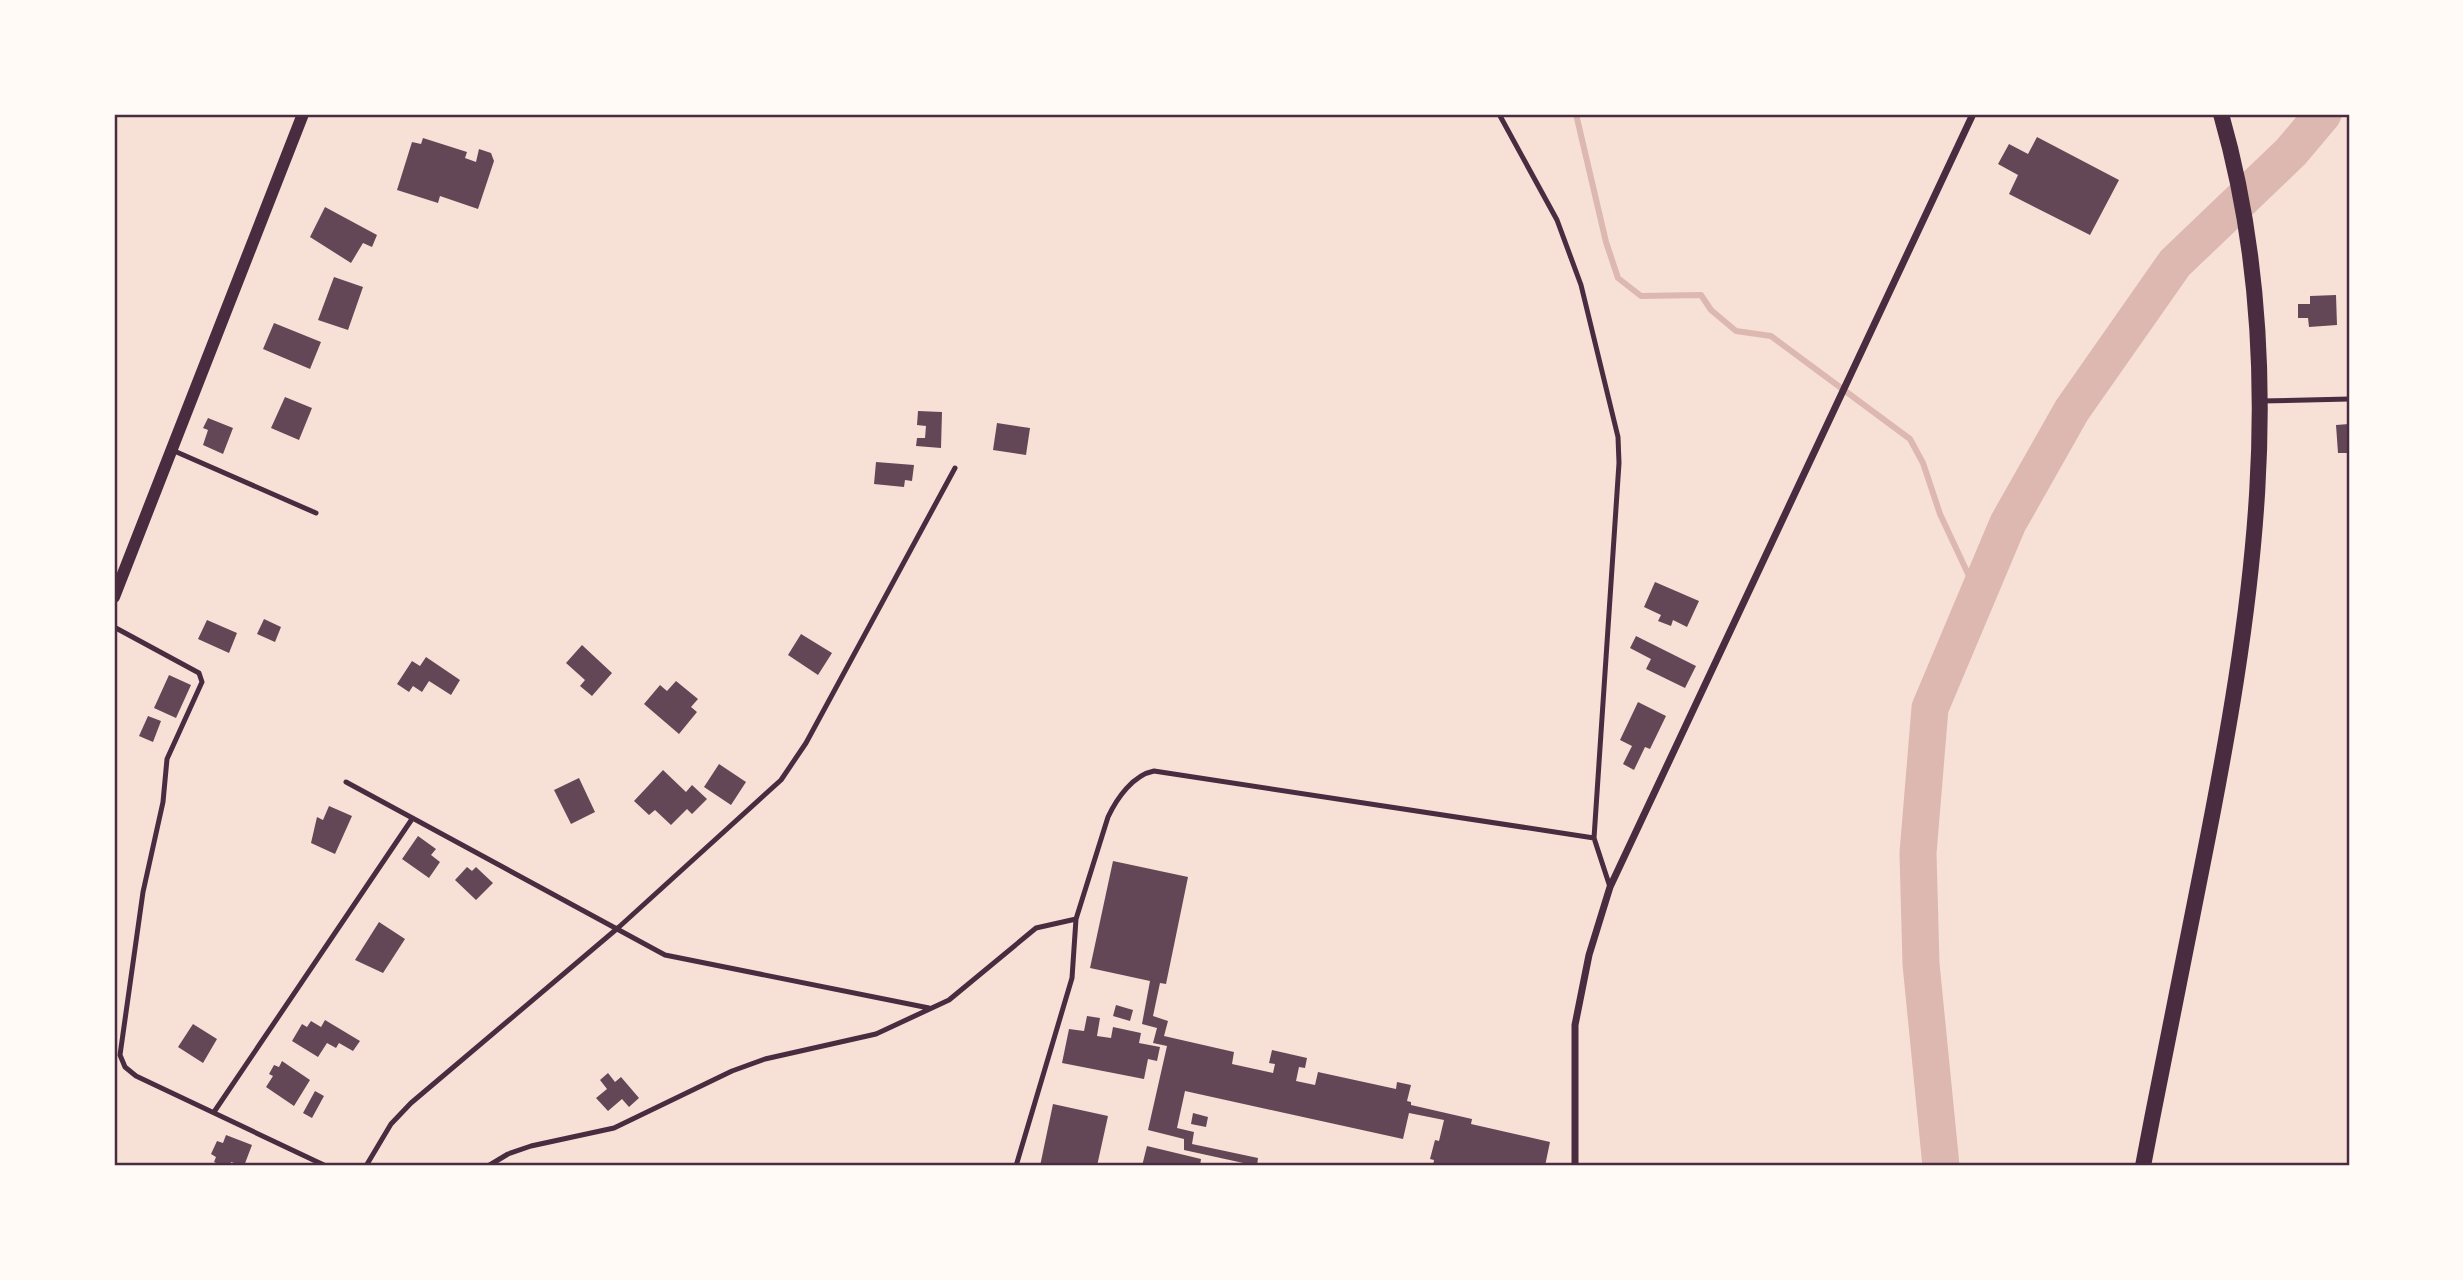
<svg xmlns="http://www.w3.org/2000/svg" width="2463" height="1280" font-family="Cabin,sans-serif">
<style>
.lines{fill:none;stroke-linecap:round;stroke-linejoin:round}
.stream{stroke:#dcb8b0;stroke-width:6}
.river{stroke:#dcb8b0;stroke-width:37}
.building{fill:#644757}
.service{stroke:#4a2c40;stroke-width:5}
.minor{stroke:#4a2c40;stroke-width:7}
.tertiary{stroke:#4a2c40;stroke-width:12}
.primary{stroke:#4a2c40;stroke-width:16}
.neatline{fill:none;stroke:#4a2c40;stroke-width:2.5}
</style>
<rect width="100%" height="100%" fill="#f7e1d7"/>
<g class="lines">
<path class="stream" d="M1576 114 1606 242 1618 278 1641 296 1701 295 1711 310 1736 331 1771 336 1910 439 1923 463 1940 514 1977 593"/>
<path class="river" d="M1941 1166 1921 964 1918 853 1930 708 2008 523 2072 410 2175 263 2291 152 2323 114"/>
</g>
<path class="building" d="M2037 137 2119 180 2090 235 2009 194 2018 175 1998 164 2009 144 2028 154Z
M423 138 467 152 465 158 476 162 479 149 491 153 494 161 478 209 440 196 438 203 397 190 412 142 421 144Z
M325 207 377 235 372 247 363 243 351 263 310 237Z
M334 277 363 287 348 330 318 320Z
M2336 295 2337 325 2309 327 2308 318H2298V304H2310V296Z
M274 323 321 342 310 369 263 349Z
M285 397 312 408 299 440 271 428Z
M918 411 942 412 941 448 916 446 917 438H925L926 426 917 425Z
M208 418 233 428 223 454 203 445 208 430 203 428Z
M997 423 1030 428 1026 455 993 450Z
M2349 424V453H2338L2336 425Z
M876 462 914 465 912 481 905 480 904 487 874 484Z
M1655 582 1699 601 1687 627 1673 620 1671 626 1658 621 1661 615 1644 607Z
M264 619 281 627 275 642 257 634Z
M207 620 237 633 229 653 198 639Z
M801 634 832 653 818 675 788 655Z
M1636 636 1696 666 1685 688 1646 669 1651 659 1630 648Z
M582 645 612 673 592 696 580 686 585 680 566 663Z
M426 657 460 680 451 695 429 681 422 692 413 686 409 692 397 684 412 661 420 666Z
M169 675 191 685 176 718 154 708Z
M676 681 698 699 691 707 697 712 679 734 644 704 660 685 667 691Z
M1638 702 1666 716 1650 749 1645 747 1634 770 1623 764 1632 746 1620 740Z
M148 716 161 721 153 742 139 736Z
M719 764 746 782 731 805 704 787Z
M663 770 686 792 692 785 707 799 692 814 687 809 671 825 655 810 649 815 634 801Z
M579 778 595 812 571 824 554 790Z
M329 806 352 816 335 854 311 843 317 817 323 820Z
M418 836 436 849 431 855 440 862 429 878 402 859Z
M1113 861 1188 877 1166 984 1160 983 1153 1016 1168 1021 1164 1036 1234 1052 1232 1064 1273 1073 1275 1064 1269 1063 1272 1050 1307 1058 1305 1068 1299 1067 1296 1081 1315 1085 1318 1072 1396 1089 1397 1082 1411 1085 1407 1101 1411 1102V1105L1472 1119 1471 1124 1550 1142 1545 1166H1433L1434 1160 1430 1159 1435 1140 1439 1141 1444 1120 1409 1113 1403 1139 1185 1091 1177 1128 1194 1132 1192 1144 1258 1158 1257 1166 1184 1150V1139L1148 1130 1167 1046 1153 1043 1157 1028 1142 1024 1150 981 1090 968Z
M467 867 472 871 476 867 493 883 476 900 455 880Z
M379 922 405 939 383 973 355 960Z
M1116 1005 1133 1010 1130 1021 1113 1016Z
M1087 1016 1100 1018 1097 1036 1111 1038 1113 1027 1141 1033 1139 1043 1160 1047 1157 1061 1148 1059 1144 1079 1062 1063 1069 1029 1084 1031Z
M325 1020 360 1041 353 1051 339 1043 336 1048 327 1043 318 1057 292 1041 302 1024 307 1027 311 1021 321 1027Z
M193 1024 217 1039 203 1063 178 1047Z
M282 1061 310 1080 294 1106 266 1087 273 1076 269 1074 274 1065 279 1067Z
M608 1073 615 1082 621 1077 639 1098 629 1107 622 1099 608 1111 596 1098 607 1089 600 1080Z
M315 1091 324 1096 312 1118 303 1113Z
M1053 1104 1108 1116 1097 1166H1040Z
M1193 1113 1208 1117 1206 1127 1191 1124Z
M226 1135 252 1145 244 1166 231 1162 230 1166H223L214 1162 216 1157 211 1154 217 1141 223 1143Z
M1147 1146 1201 1159 1200 1166H1142Z"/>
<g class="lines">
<path class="service" d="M1499 114 1557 220 1581 285 1618 437 1619 463 1594 838 1610 887
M2261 401 2349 399
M172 450 316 513
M114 627 199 673 202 682 167 759 163 802 143 892 120 1055 125 1067 136 1076 326 1166
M346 782 665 955 929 1008
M214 1112 412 819
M366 1166 391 1124 411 1103 619 927 781 780 806 743 955 468
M488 1166 508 1154 531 1146 614 1128 732 1071 765 1059 876 1034 949 1000 1036 928 1076 919 1108 817C1117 798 1133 775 1154 771L1594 838
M1016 1166 1072 978 1076 919"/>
<path class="minor" d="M1575 1166V1025L1589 955 1610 887 1973 114"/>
<path class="tertiary" d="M114 597 303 114"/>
<path class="primary" d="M2143 1166C2162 1066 2182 966 2202 867 2252 616 2293 365 2221 114"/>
</g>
<rect width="2463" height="1280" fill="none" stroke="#fffaf5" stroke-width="231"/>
<rect x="116" y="116" width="2232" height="1048" class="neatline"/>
</svg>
